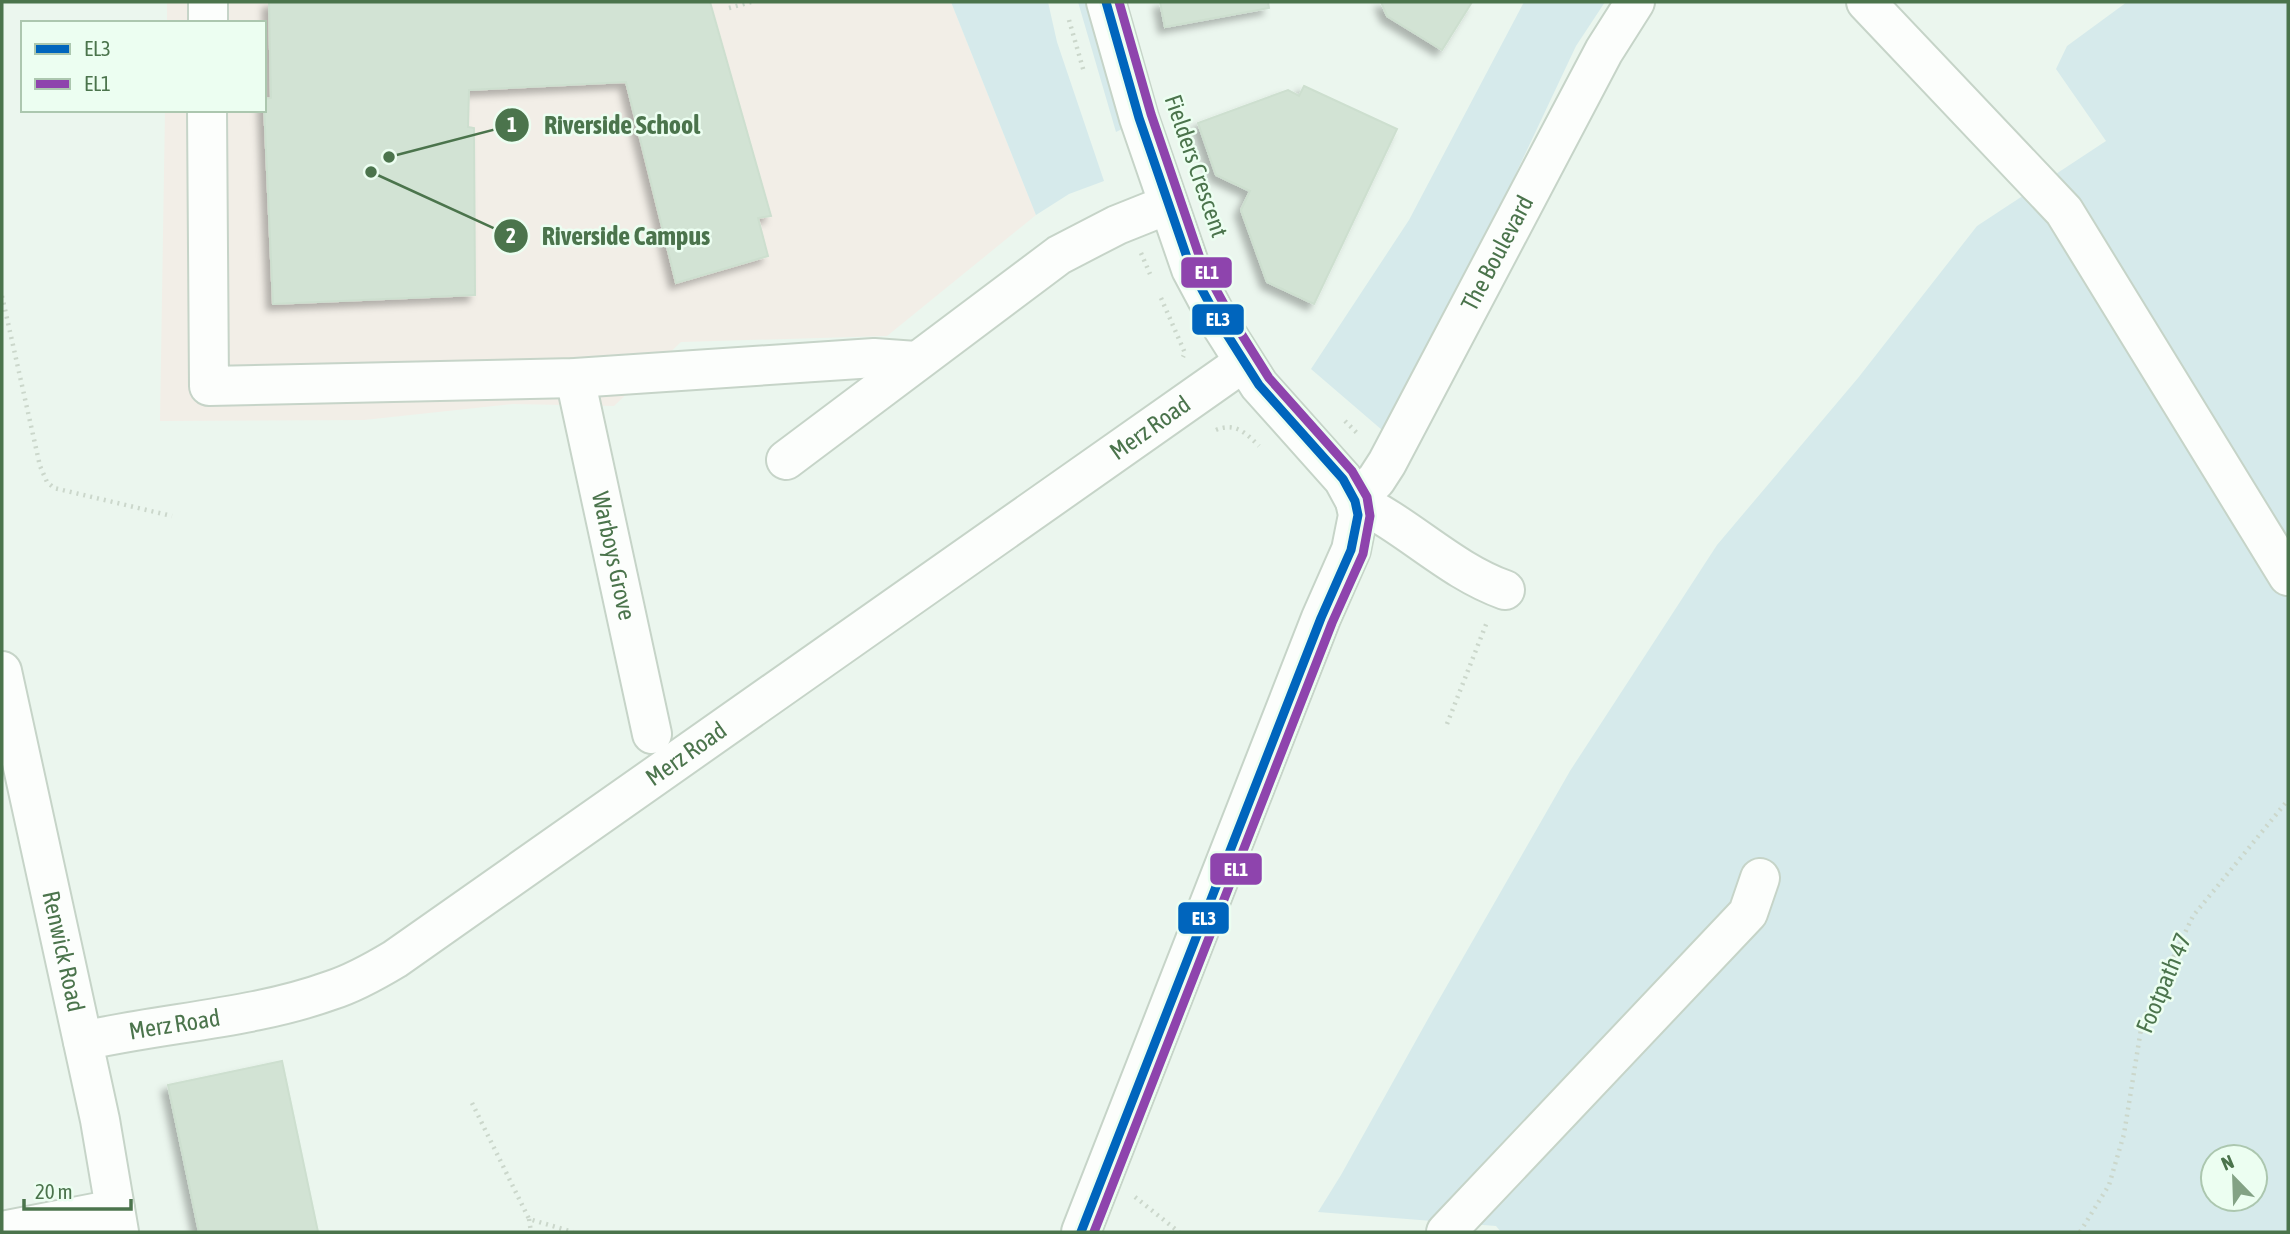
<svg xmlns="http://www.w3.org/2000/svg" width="2290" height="1234" font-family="'Asap Condensed',sans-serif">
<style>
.education{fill:#f2eee7}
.green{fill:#d6eaeb;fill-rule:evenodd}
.building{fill:#d2e3d4;stroke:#cddfcf;stroke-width:2;filter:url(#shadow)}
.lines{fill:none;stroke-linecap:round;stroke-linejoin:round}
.minor-casing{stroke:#c6d4c8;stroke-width:42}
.path{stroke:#cbd7cb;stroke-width:4.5;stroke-dasharray:2 5;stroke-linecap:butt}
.minor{stroke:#fcfefc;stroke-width:38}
.bus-1-casing{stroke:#ecfef1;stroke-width:14}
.bus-2-casing{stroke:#ecfef1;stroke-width:14}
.bus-1{stroke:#0065bd;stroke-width:9}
.bus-2{stroke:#8e44ad;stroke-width:9}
.labels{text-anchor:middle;stroke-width:5;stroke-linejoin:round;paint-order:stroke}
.street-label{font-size:24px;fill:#4b744c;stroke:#ecfef1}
.leader{fill:none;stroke:#4b744c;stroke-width:2.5}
.callout-dot{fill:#4b744c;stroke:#ecfef1;stroke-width:2.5}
.mark-label{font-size:21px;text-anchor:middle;font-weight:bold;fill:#fff}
.callout-label{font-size:26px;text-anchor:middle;font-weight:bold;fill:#4b744c;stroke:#ecfef1;stroke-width:5;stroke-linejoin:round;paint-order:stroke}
.line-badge{stroke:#ecfef1;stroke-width:2.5}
.badge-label{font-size:19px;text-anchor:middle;font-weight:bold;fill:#fff}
</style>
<defs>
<filter id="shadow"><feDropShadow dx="-6" dy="6" stdDeviation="3.5" flood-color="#0004"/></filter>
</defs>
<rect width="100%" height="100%" fill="#ebf6ee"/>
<path class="education" d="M167 2H951L1036 215 887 336 681 342 614 406 513 404 364 420 160 421 165 110H264V23H167Z"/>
<path class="green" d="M951 2H1048L1057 42 1104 181 1069 194 1036 215Z
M1078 2H1088L1094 34 1124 128 1116 132Z
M1524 2H1605L1576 46 1501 205 1382 430 1311 369 1409 220Z
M2127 2H2288V1232H1501L1496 1226 1318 1212 1341 1175 1433 1010 1570 771 1717 545 1858 378 1977 226 2106 141 2056 69 2067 46ZM2213 1157H2255V1199H2213Z"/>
<path class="building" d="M269 2H710L771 216 758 218 768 256 676 283 626 82 469 90 468 127 474 128 475 295 273 304 264 105V99L271 98Z
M1160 2H1268L1269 8 1165 27Z
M1381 2H1472L1442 50 1387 16Z
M1304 86 1397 129 1314 304 1267 282 1241 210 1250 191 1216 175 1198 123 1288 90 1299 96Z
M282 1061 318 1232H199L168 1085Z"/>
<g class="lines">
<defs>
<g id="minor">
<path d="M1866 2 2064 211 2288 576"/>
<path d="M208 23V2"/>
<path d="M207 110 209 386 575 378 874 358 916 361"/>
<path id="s1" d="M575 378 652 734"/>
<path d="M786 460 1059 255 1117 225 1167 205"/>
<path id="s2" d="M1355 501 1376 480 1387 463 1604 51 1635 2"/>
<path d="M1355 501C1408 525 1449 570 1505 590"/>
<path id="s3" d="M2 671 100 1120 119 1232"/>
<path id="s4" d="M83 1041C166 1022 252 1019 332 990 354 983 375 971 395 959L1244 362"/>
<path d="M2 1231 115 1209"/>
<path d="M1081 1232 1321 618 1351 550 1358 515 1355 501 1343 479 1259 385 1221 325 1191 269 1139 118 1106 2"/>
<path d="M1446 1232 1748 913 1760 878"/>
</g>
</defs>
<use href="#minor" class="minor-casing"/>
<path class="path" d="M729 8 751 2
M1069 20 1084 72
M1141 253 1150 274
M2 296 40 466 47 482 54 488 172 516
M1161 298 1185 353 1183 357
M1345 421 1359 435
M1216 430C1235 422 1246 433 1259 446
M1447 724 1487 622
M472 1103 529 1219 573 1232
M1135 1197 1179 1232
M529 1219 531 1232
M2080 1232 2109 1185 2124 1134 2142 1023 2193 916 2288 800"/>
<use href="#minor" class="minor"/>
<defs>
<path id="bus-1" d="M1081 1232 1321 618 1351 550 1358 515 1355 501 1343 479 1259 385 1221 325 1191 269 1139 118 1106 2"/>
<path id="bus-2" d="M1094 1232 1332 623 1363 554 1370 516 1367 497 1352 471 1269 378 1232 319 1202 264 1151 114 1119 2"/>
</defs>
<use href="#bus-1" class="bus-1-casing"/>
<use href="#bus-2" class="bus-2-casing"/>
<use href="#bus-1" class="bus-1"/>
<use href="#bus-2" class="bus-2"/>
</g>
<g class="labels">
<g class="street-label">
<text transform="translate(1196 166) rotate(71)" y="8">Fielders Crescent</text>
<text dy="8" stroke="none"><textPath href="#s2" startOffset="287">The Boulevard</textPath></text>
<text dy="8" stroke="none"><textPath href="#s4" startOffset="1248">Merz Road</textPath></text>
<text dy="8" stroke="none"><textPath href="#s1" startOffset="182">Warboys Grove</textPath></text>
<text dy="8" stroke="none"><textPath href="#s4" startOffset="681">Merz Road</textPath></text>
<text dy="8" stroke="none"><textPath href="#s3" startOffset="287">Renwick Road</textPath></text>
<text transform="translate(2164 983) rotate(-67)" y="8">Footpath 47</text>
<text dy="8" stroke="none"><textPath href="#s4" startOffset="93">Merz Road</textPath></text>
</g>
</g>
<path class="leader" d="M389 157L512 125M371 172L511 236"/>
<g class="callout-dot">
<circle cx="389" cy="157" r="7"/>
<circle cx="371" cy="172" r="7"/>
<circle cx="512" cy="125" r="18"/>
<circle cx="511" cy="236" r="18"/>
</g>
<g class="mark-label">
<text x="512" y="132">1</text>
<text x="511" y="243">2</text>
</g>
<g class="callout-label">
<text x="622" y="134">Riverside School</text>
<text x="626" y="245">Riverside Campus</text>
</g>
<g class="line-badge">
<rect x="1180" y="256" width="53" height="33" rx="7" fill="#8e44ad"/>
<rect x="1191" y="303" width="54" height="33" rx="7" fill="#0065bd"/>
<rect x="1209" y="852" width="54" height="34" rx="7" fill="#8e44ad"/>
<rect x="1177" y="901" width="53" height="34" rx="7" fill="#0065bd"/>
</g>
<g class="badge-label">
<text x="1207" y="279">EL1</text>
<text x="1218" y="326">EL3</text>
<text x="1236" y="876">EL1</text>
<text x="1204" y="925">EL3</text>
</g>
<rect width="2290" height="1234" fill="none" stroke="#4b744c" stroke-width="7"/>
<rect x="21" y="21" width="245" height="91" fill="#ecfef1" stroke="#acc7af" stroke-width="2"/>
<rect x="35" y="44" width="35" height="10" fill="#0065bd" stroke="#acc7af" stroke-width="2"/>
<text x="84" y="56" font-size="21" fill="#4b744c">EL3</text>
<rect x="35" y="79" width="35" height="10" fill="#8e44ad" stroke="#acc7af" stroke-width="2"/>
<text x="84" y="91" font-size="21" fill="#4b744c">EL1</text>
<g transform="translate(2234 1178) rotate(337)"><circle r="33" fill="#ecfef1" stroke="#acc7af" stroke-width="2"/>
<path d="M0-5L12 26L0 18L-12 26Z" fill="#83a285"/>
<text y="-10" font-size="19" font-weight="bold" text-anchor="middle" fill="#4b744c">N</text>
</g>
<path d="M24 1199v10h107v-10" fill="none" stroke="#4b744c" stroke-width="3.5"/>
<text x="35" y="1199" font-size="21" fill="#4b744c" stroke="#ecfef1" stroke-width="5" paint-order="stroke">20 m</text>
</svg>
